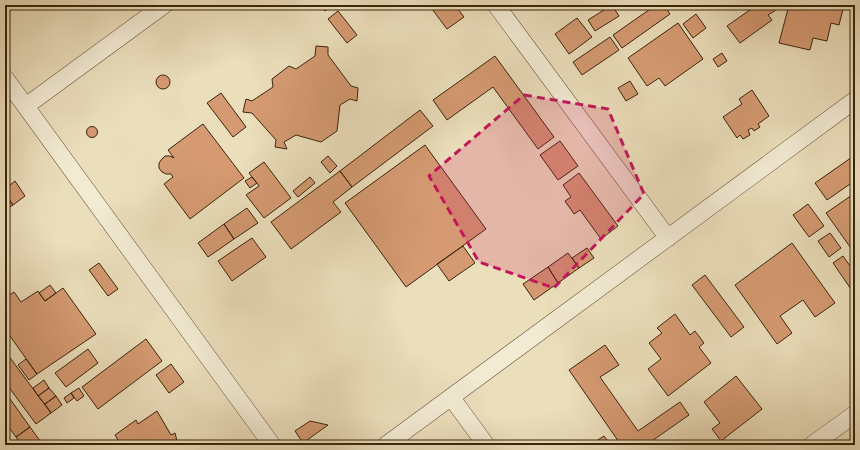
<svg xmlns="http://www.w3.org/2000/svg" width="860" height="450" font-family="'Gentium Book Plus',serif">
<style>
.building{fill:#d59a72;stroke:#39250c}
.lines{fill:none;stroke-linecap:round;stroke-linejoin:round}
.street-casing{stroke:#665338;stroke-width:18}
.street{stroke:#f2ead3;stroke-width:17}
.marked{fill:#c2185b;fill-opacity:0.2;stroke:#c2185b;stroke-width:3;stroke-dasharray:8 5;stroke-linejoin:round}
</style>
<rect width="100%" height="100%" fill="#ebdebb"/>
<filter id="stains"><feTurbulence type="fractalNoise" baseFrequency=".005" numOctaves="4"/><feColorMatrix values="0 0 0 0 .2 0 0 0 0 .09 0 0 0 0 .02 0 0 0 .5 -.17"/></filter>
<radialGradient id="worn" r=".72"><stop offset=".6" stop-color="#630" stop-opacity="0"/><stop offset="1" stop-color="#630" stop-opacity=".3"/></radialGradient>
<path class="building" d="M321 5H333L325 11Z
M429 5H455L464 17 447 29Z
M612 5 619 16 595 31 588 20Z
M656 5H664L670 14 622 48 613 35Z
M757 5 782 6 768 15 772 20 740 43 727 26Z
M789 5H844L839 25 831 23 827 41 813 38 810 50 779 43Z
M338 11 357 35 347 43 328 19Z
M696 14 706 28 693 38 683 24Z
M577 18 592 37 569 54 555 34Z
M678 23 703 59 665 86 659 78 647 86 628 58Z
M610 37 619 50 582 75 573 62Z
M316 46 328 47V55L351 86 358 88 357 101 350 99 340 105 337 131 321 142 296 135 284 142 287 149 275 147 276 140 252 113 243 112 246 99 252 101 273 87 272 79 289 66 296 69 315 56Z
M722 53 727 61 718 67 713 59Z
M495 56 554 137 538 149 493 87 447 120 433 100Z
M156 82a7 7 0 1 1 14 0a7 7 0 1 1-14 0Z
M630 81 638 94 626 101 618 88Z
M752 90 769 116 758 124 760 127 754 131 752 128 748 130 750 135 743 139 740 135 737 138 723 117 742 104 739 99Z
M221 93 246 127 233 137 207 103Z
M420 110 433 126 352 187 340 171Z
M203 124 244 178 190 219 164 184 173 177 171 174H166L162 172 159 168V163L162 159 165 156H170L174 158 168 150Z
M86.5 132a5.5 5.5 0 1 1 11 0a5.5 5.5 0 1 1-11 0Z
M560 141 578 166 558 180 540 155Z
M425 145 486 229 406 287 345 203Z
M855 155V185L853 182 827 200 815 183Z
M328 156 337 166 330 173 321 162Z
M264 162 291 198 264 218 246 195 259 186 249 173Z
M340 171 352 187 333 202 341 212 291 249 271 222Z
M579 173 618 226 601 239 580 210 574 214 565 201 571 197 563 185Z
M252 177 257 183 250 188 245 181Z
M310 177 315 183 298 197 293 191Z
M15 181 25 196 13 205 5 194V189Z
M855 193V254L826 213Z
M5 194 13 205 5 210Z
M808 204 824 226 809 237 793 215Z
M247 208 258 223 234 239 224 224Z
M224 224 234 239 208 257 198 243Z
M830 233 841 248 829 257 818 241Z
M252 238 266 257 232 281 218 261Z
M792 243 835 303 815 317 803 300 780 316 792 333 777 344 735 285Z
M463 246 475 263 449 281 437 264Z
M587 248 594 258 579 268 572 258Z
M568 253 579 268 558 283 548 267Z
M843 256 855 273V295L833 263Z
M99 263 118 289 108 296 89 270Z
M548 267 558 283 534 300 523 284Z
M705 275 744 327 731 337 692 285Z
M50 285 56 293 45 301 39 293Z
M63 288 96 334 37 374 5 329V298L14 292 21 302 38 291 45 301Z
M675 314 690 335 695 331 704 343 699 347 711 363 668 396 648 369 661 359 649 343 662 333 657 328Z
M146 339 162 361 98 409 82 387Z
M605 345 619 365 600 377 638 431 680 402 689 415 649 443 651 445H621L569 370Z
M88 349 98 363 66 387 55 373Z
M5 351 51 413 36 424 5 382Z
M26 359 37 374 29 380 18 365Z
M171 364 184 382 169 393 156 375Z
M736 376 762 409 721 441 712 429 720 423 704 402Z
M44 380 49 388 38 396 33 388Z
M49 388 56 396 45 404 38 396Z
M79 388 84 396 77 401 71 393Z
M5 392 30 427 16 437 5 422Z
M71 393 74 398 67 403 64 398Z
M56 396 62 405 51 413 45 404Z
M157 411 171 435 175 433 178 445H110L118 440 115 435 136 420 138 424Z
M310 421 328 425 303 443 295 431Z
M30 427 43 445H21L16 437Z
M604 436 611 445H590Z"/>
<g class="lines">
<defs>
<path id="street" d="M496 5 668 238
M5 78 272 445
M26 106 164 5
M451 397 486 445
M386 445 855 100
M812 445 855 414"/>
</defs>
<use href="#street" class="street-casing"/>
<use href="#street" class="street"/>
</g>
<path class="marked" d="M524 95 608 109 644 194 554 288 479 262 429 176Z"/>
<rect width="860" height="450" fill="none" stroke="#ebdebb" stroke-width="20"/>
<rect x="6" y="6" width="848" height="438" fill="none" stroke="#39250c" stroke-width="2"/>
<rect x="10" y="10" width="840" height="430" fill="none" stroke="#39250c"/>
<rect width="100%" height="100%" filter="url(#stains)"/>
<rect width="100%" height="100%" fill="url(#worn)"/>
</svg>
